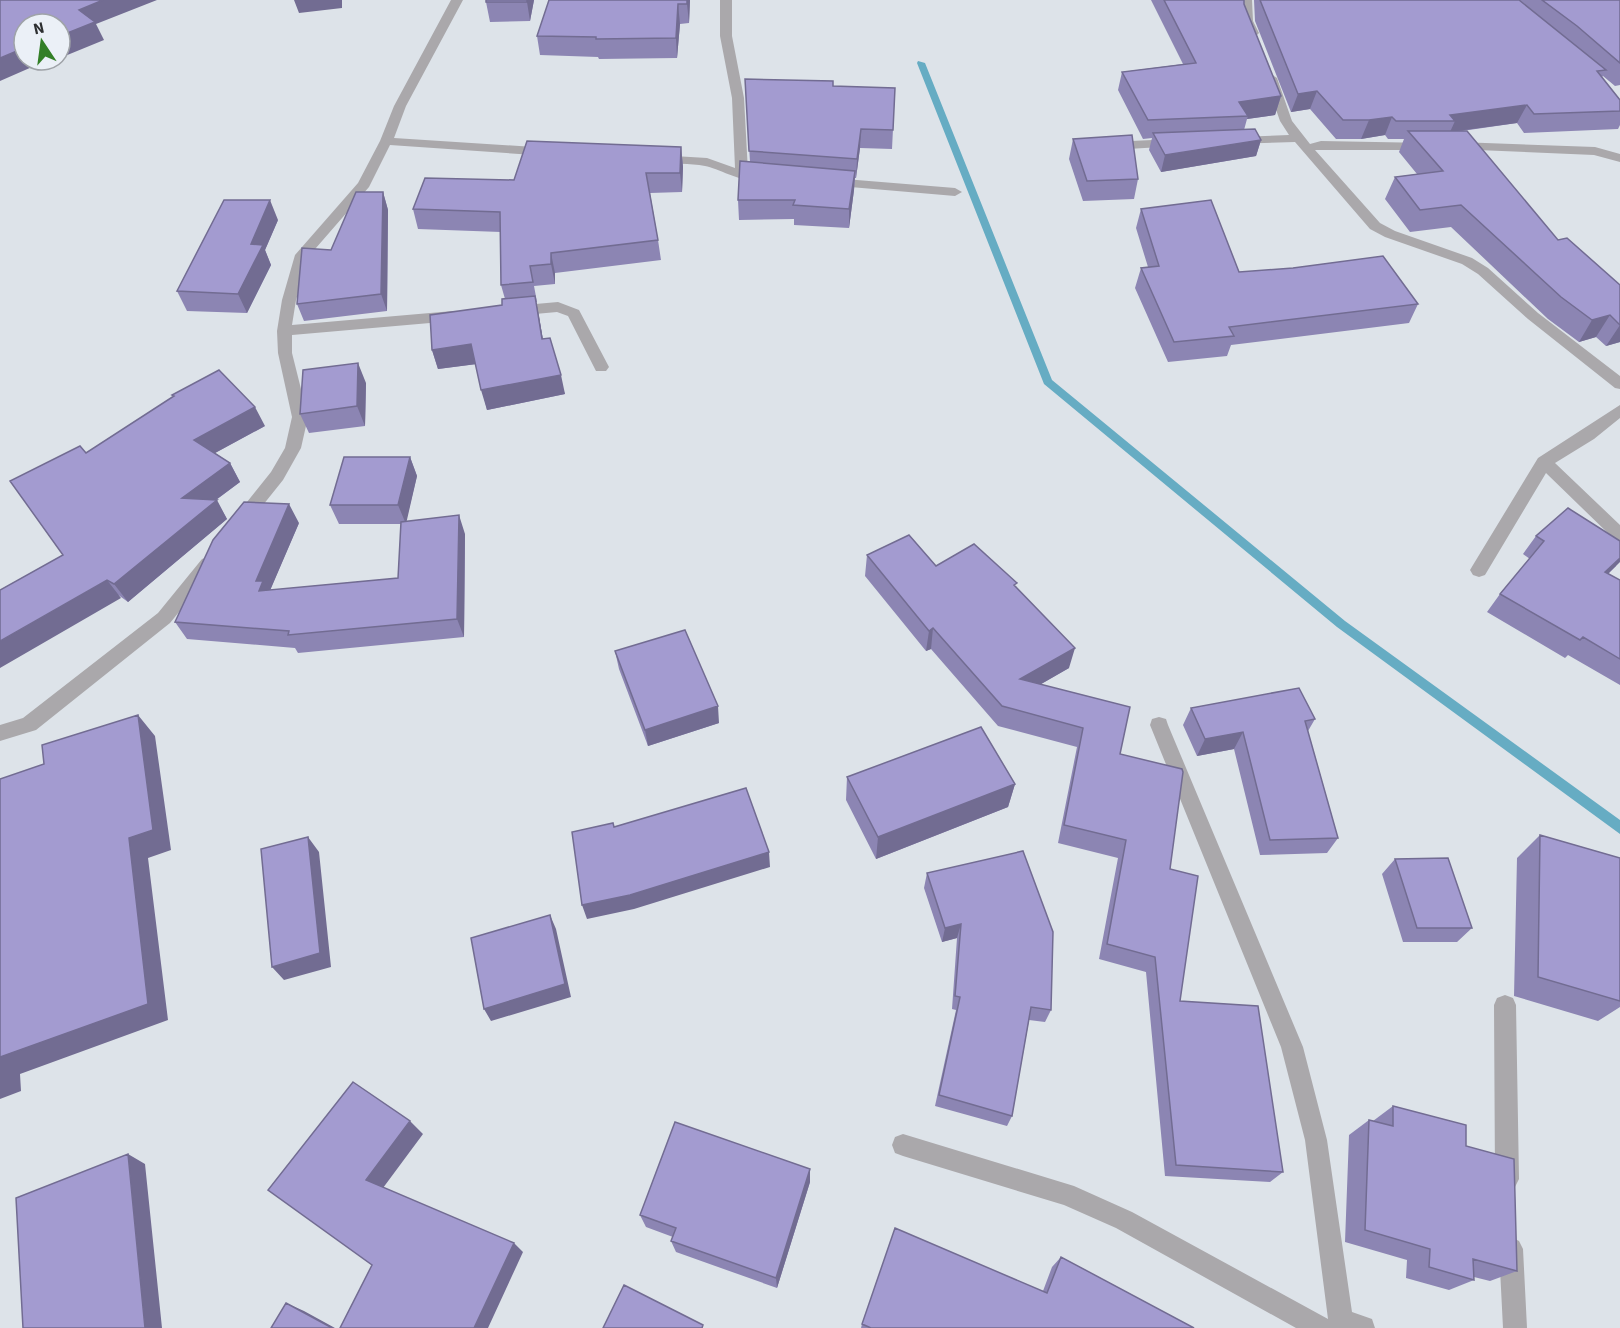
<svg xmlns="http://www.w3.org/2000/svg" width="1620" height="1328" font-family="'Source Sans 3',sans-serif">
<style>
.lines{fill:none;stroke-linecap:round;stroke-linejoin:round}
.stream{fill:#66acc3;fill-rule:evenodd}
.street{fill:#aaa8ab;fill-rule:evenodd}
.wall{fill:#8c85b3}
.shaded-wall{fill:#726c92}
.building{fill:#a39bd0;stroke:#726c92;stroke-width:1.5}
</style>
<rect width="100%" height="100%" fill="#dde3e9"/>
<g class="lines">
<path class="stream" d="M918 61 925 63 1052 380 1345 621 1620 820V834L1337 627 1044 384 917 63Z"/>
<path class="street" d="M451 0H463L406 106 394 138 549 148 555 152 549 156 390 145 369 187 309 256 296 300 292 325 453 311 460 316 453 321 292 335V353L308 417 301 448 283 480 247 525 241 527 235 525 233 521 235 517 271 472 285 448 292 417 278 353 277 331 282 300 295 255 358 183 380 141 394 106Z
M720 0H732V36L744 98 748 172 767 174 769 177C755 190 721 169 705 166 690 163 672 164 657 163L651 159 657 155 707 158 735 168 732 98 720 36Z
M1240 0H1252L1253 21 1259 33 1257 35H1249L1241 21Z
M1271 74 1277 78 1292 121 1310 144 1321 141 1429 143 1430 146 1424 150H1315L1380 223 1395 231 1472 258 1488 268 1538 313 1620 376V389L1615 388 1528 319 1478 274 1462 264 1385 237 1370 229 1295 142 1232 144 1231 141 1237 137 1289 135 1280 121 1265 78Z
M1173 139 1179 143 1178 146 1111 150 1105 146 1111 142Z
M1458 142 1595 147 1620 154V162L1594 155 1453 149 1452 146Z
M832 178 955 188 962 192 955 196 827 185 825 182Z
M558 302 579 310 609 367 606 371H596L568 316 557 312 513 316 506 311 513 306Z
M1620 405V418L1594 439 1555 463 1620 525V541L1614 539 1546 473 1485 575 1479 577 1473 575 1470 570 1473 565 1538 458Z
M208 557 214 559 216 564 214 569 170 623 36 730 0 741V725L23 718 158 613 202 559Z
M1159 717 1166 719 1168 725 1303 1047 1327 1140 1352 1312 1372 1319 1375 1328H1296L1116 1228 1064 1205 903 1156 895 1153 892 1145 895 1137 903 1134 1074 1186 1132 1212 1328 1319 1305 1140 1281 1047 1150 725 1152 719Z
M1505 995 1513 998 1516 1005 1519 1179 1515 1187 1507 1191 1499 1187 1495 1179 1494 1005 1497 998Z
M1511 1237 1519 1241 1523 1249 1527 1328H1503L1499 1249 1503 1241Z"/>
</g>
<path class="wall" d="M486 0H534L530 21 490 22 486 2Z
M690 0 689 23 680 24 677 58 599 59 598 57 540 55 537 36Z
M1151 0H1244V4L1281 96 1275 115 1247 119 1244 130 1261 140 1256 156 1161 172 1149 150 1152 138 1143 139 1118 90 1122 72 1183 64Z
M1254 0H1620V85L1615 86 1603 76 1602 77 1620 100V125L1618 129 1524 133 1517 123 1462 131 1558 240 1620 285V342L1606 346 1596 337 1579 342 1548 319 1451 227 1410 232 1385 199 1395 177 1417 174 1399 152 1404 139H1388L1385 135 1361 139H1336L1310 109 1291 112 1255 21Z
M745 79 833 86 895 88 892 149 860 148 856 178H855L854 190 849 228 794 225V219L739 220 738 200 750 162Z
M1073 139 1138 179 1134 199 1083 201 1069 159Z
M681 147 683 167 682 192 650 193 658 240 661 260 555 273V284L534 286 537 302H536L543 339 565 394 487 410 476 364 438 369 432 350 502 305 505 299 501 285V232L418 229 413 209 514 180Z
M383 192 388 210 387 311 304 321 297 304 331 250Z
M1141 209 1239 272 1418 304 1409 323 1231 345 1227 356 1168 362 1135 288 1141 268 1148 267 1136 228Z
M278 220 265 250 271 265 247 313 187 311 177 291Z
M366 383 365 426 309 433 300 414Z
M265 426 215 453 230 463 240 482 216 500 227 519 128 602 63 555 86 453Z
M410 457 417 476 406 521 465 534 464 637 298 653 295 648 187 639 175 622 299 523 270 590 398 578 401 524H339L330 505Z
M1536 536 1616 566 1608 574 1620 580V685L1568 655 1565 658 1487 612 1500 594 1530 559 1523 554Z
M867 555 936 566 1016 587 1069 668 1041 684 1120 754 1170 869 1180 1001 1283 1172 1270 1182 1165 1176 1146 972 1099 959 1118 858 1058 843 1077 747 998 726 931 649 926 651 865 576Z
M615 651 719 723 648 746 619 669Z
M1191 708 1315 719 1308 731 1338 838 1327 853 1260 855 1234 749 1197 756 1183 725Z
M847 777 1015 784 1008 807 876 859 846 800Z
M1540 835 1620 858V1007L1598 1021 1514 996 1517 858Z
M1395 859 1472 928 1457 942H1403L1382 874Z
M927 873 1051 1010 1045 1022 1029 1020 1012 1116 1007 1126 935 1106 956 1010 952 1009 957 938 942 942 924 888Z
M1393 1106 1466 1146 1517 1271 1490 1281 1474 1277V1280L1449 1290 1406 1278 1407 1260 1345 1242 1349 1135 1369 1120 1373 1121Z
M810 1182 777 1288 676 1252 671 1241 673 1237 646 1227 640 1215Z
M1061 1257 1194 1328H861L862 1324 1043 1291 1052 1267Z"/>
<path class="shaded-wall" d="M103 0H157L96 24 104 40 60 58V36L79 10Z
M294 0H342V8L299 13Z
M527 0H534L530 21 527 2Z
M687 0H690L689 23 687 4Z
M678 4 680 24 677 58 676 38Z
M24 48V60H48L0 81V58Z
M1317 91 1310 109 1291 112 1298 94Z
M1281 96 1275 115 1247 119 1248 116 1239 102Z
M1527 105 1517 123 1450 132 1455 121 1450 115Z
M1392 117 1385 135 1361 139 1369 120Z
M861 129 860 148 856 178 857 159Z
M1261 140 1256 156 1161 172 1165 155Z
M681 147 683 167 682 192 680 173Z
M855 171 854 190 849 228V209Z
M383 192 388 210 387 311 381 294Z
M270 200 278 220 265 250 271 265 247 313 238 294 251 244Z
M551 253 555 273V284L551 264Z
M535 296 539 316 546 359 542 339Z
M1610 315 1596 337 1579 342 1592 320Z
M1620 325V342L1606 346Z
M471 344 477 364 438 369 432 350Z
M358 363 366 383 365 426 357 406Z
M561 375 565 394 487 410 481 390Z
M255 407 265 426 204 459 194 440Z
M410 457 417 476 406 524 398 505Z
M230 463 240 482 194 516 182 498Z
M217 500 227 519 128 602 114 584Z
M289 504 299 523 269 593 259 591 256 581Z
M459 515 465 534 464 637 457 619Z
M1620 558V562L1616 566 1591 590 1605 572Z
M107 580 121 598 0 668V641Z
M933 628 931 649 926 651 929 631Z
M1075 648 1069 668 1015 699 1020 679Z
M718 706 719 723 648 746 645 730Z
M138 715 155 736 171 850 148 858 168 1020 20 1074 21 1091 0 1099V1057L129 838Z
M1243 732 1234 749 1197 756 1205 739Z
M1015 784 1008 807 876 859 878 837Z
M308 837 319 852 331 967 284 980 272 967Z
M769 852 770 867 634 909 587 919 582 905Z
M550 915 556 929 571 997 491 1021 484 1009Z
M961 924 957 938 942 942 945 928Z
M410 1121 423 1134 380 1192 366 1180Z
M128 1154 145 1164 162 1328H145Z
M810 1169V1182L777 1288 776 1278Z
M514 1243 523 1252 488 1328H474Z
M286 1303 304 1311 335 1328H332Z"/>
<path class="building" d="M0 0H103L79 10 95 22 60 36V24H24V48L0 58Z
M486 0H527V2H486Z
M549 0H687V4H678L676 38 596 39V37L537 36Z
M1164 0H1244V4L1281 96 1239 102 1248 116 1148 120 1122 72 1196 63Z
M1260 0H1519L1606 70 1597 71 1620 100V111L1534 114 1527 105 1450 115 1455 121H1396L1392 117 1369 120H1343L1317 91 1298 94Z
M1542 0H1620V63L1577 26Z
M745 79 833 81V86L895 88 893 130 861 129 857 159 749 151Z
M1255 129 1261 140 1165 155 1153 133Z
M1408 131H1467L1558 240 1567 238 1620 285V325L1610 315 1592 320 1561 297 1461 205 1420 210 1395 177 1443 171Z
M1132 135 1138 179 1087 181 1073 139Z
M527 141 681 147 680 173H646L658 240 551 253V264L530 266 533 282 501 285 500 212 413 209 425 178 514 180Z
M740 161 855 171 849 209 793 205 795 200H738Z
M356 192H383L381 294 297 304 302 248 331 250Z
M224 200H270L251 244 263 245 238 294 177 291Z
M1211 200 1239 272 1293 268 1383 256 1418 304 1229 327 1234 336 1174 342 1141 268 1159 266 1141 209Z
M535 296 542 339 550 338 561 375 481 390 471 344 432 350 430 315 502 305V299Z
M358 363 357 406 300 414 303 370Z
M219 370 255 407 194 440 230 463 182 498 217 500 114 584 107 580 0 641V590L63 555 10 481 80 446 86 453 174 396 172 395Z
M344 457H410L398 505H330Z
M244 502 289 504 256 581H263L259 591 398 578 401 522 459 515 457 619 288 635 289 631 175 622 213 540Z
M1568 508 1620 541V558L1605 572 1620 580V659L1583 637 1580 640 1500 594 1544 541 1536 536Z
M909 535 936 566 974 544 1017 583 1014 585 1075 648 1020 679 1130 707 1120 754 1182 769 1183 772 1170 869 1198 876 1180 1001 1258 1006 1283 1172 1176 1165 1155 957 1107 944 1126 840 1064 825 1083 728 1002 706 933 628 929 631 867 555Z
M685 630 718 706 645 730 615 651Z
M1299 688 1315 719 1305 721 1338 838 1270 840 1243 732 1205 739 1191 708Z
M138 715 153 830 129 838 148 1004 0 1057V779L44 764 42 745Z
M981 727 1015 784 878 837 847 777Z
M746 788 769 852 630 895 582 905 572 832 613 823 614 827Z
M1540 835 1620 858V1001L1538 977Z
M308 837 320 953 272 967 261 849Z
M1023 851 1053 932 1051 1010 1031 1007 1012 1116 939 1095 960 997 955 996 961 924 945 928 927 873Z
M1448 858 1472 928H1417L1395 859Z
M550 915 565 984 484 1009 471 938Z
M353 1082 410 1121 366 1180 514 1243 474 1328H340L372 1265 268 1190Z
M1393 1106 1466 1125V1146L1514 1159 1517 1271 1473 1259 1474 1280 1429 1267 1430 1249 1365 1230 1369 1120 1393 1126Z
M675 1122 810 1169 776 1278 671 1241 676 1228 640 1215Z
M128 1154 145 1328H23L16 1198Z
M895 1228 1047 1293 1061 1257 1194 1328H871L862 1324Z
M624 1285 703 1325 702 1328H603Z
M286 1303 332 1328H271Z"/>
<g transform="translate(42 42) rotate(347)"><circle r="28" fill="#ebf0f7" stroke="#9fa3a8" stroke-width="1.5"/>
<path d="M0-4.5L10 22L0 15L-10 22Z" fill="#337f27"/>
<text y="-9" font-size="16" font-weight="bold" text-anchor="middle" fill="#2d2f31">N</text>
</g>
</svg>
